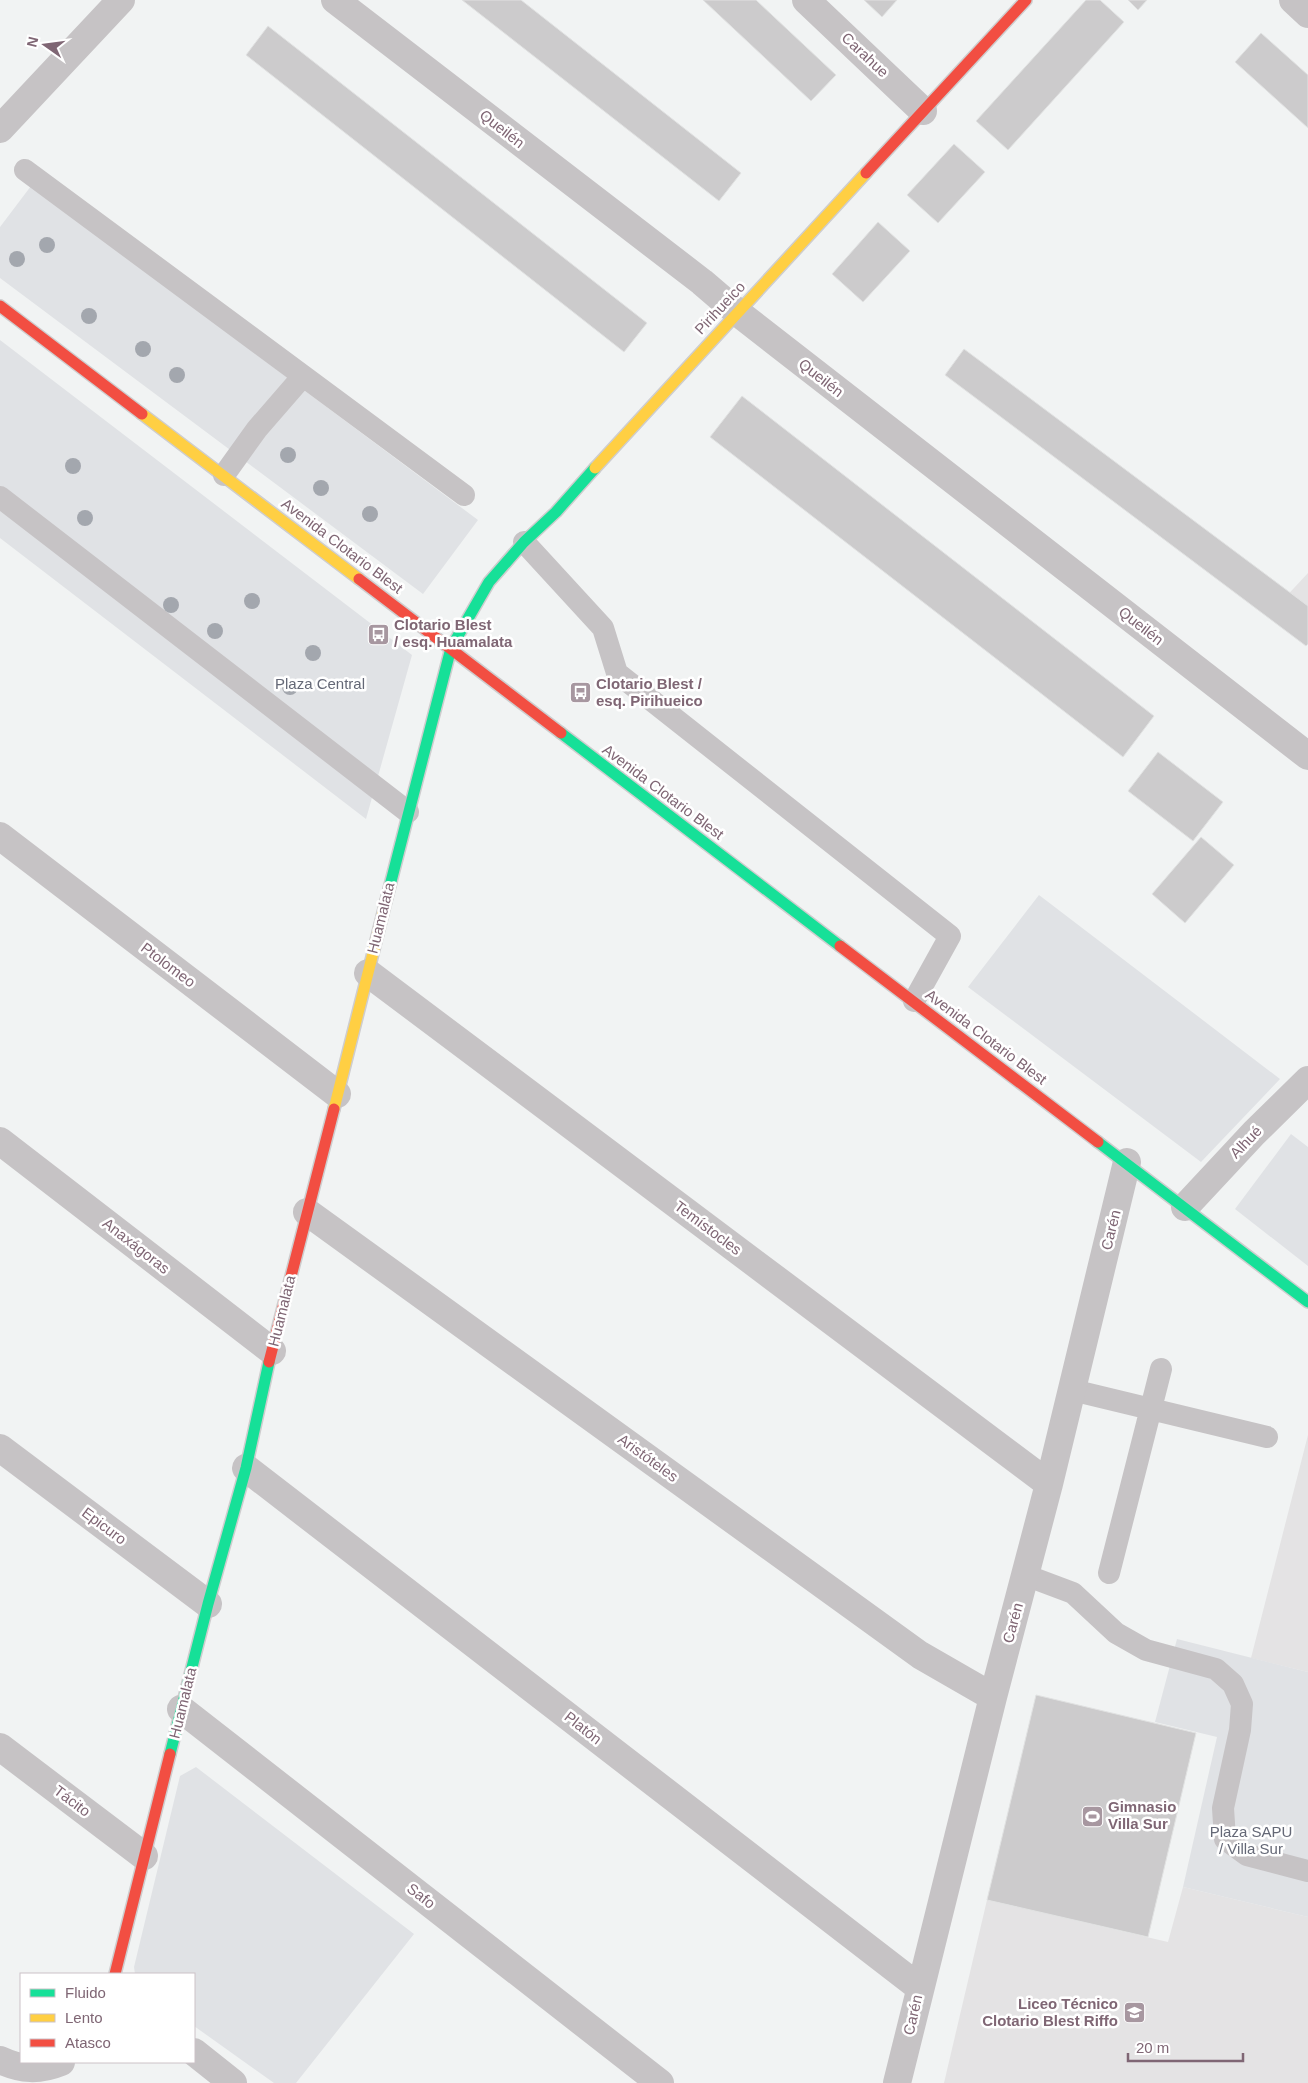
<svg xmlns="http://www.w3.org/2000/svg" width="1308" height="2083" font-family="Arial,sans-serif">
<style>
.built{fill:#e4e3e4}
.green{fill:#e0e2e5}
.building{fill:#cccbcc;stroke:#e1e2e2}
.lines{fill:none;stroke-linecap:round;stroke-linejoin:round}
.fast-casing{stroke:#cecdce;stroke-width:14}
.slow-casing{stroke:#cecdce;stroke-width:14}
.jam-casing{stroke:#cecdce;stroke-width:14}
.lane{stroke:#c6c3c5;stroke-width:22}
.street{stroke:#c6c3c5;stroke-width:28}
.fast{stroke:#16e098;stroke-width:11}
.slow{stroke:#ffcf43;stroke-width:11}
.jam{stroke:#f24e42;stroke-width:11}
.tree{fill:#a3a7ae}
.labels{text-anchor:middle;stroke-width:5;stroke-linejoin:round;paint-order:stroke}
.street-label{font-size:15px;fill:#7f6674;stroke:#fff}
.poi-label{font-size:15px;font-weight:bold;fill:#7f6674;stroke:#fff;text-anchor:start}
.park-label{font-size:15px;fill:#646876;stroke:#fff}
</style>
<rect width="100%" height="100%" fill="#f1f3f3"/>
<path class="built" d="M1308 573V628L1280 603Z
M1308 1435V1672L1251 1658Z
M1183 1887 1308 1917V2083H944L987 1900 1168 1942Z"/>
<path class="green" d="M31 186 478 520 423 594 0 278V227Z
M0 340 412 655 366 819 0 538Z
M1039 895 1280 1079 1201 1162 968 987Z
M1291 1134 1308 1147V1266L1235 1209Z
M1177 1639 1308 1672V1917L1183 1887 1217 1737 1155 1722Z
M196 1767 414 1934 296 2083H274L194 2026V1974H135L134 1967 180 1776Z"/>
<path class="building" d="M462 0H521L741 173 719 201Z
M703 0H756L836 75 811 101Z
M864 0H897L882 17Z
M1086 0H1100L1124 22 1008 150 976 121Z
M1128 0H1147L1138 10Z
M268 26 647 323 624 352 246 55Z
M1261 33 1308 75V128L1235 62Z
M954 144 985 172 938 223 907 195Z
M878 222 910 251 863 302 832 274Z
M964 349 1308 606V644L1306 646 945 375Z
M742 396 1154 716 1123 757 710 437Z
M1158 752 1223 802 1193 841 1128 791Z
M1201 837 1234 865 1185 923 1152 894Z
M1036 1695 1196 1733 1148 1937 987 1900Z"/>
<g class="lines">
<defs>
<path id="fast" d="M561 733 840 946
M386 901 451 648 489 582 524 542 556 512 595 468
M1098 1142 1308 1302
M170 1754 208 1604 246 1468 269 1362"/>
<path id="slow" d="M142 414 359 579
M595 468 866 173
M334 1109 386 901"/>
<path id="jam" d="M866 173 1026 0
M0 306 142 414
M359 579 561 733
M840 946 1098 1142
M269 1362 334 1109
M115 1974 170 1754"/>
</defs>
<use href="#fast" class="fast-casing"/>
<use href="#slow" class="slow-casing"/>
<use href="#jam" class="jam-casing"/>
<path class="lane" d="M25 170 464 495
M224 475 257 429 303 376
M0 497 408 812
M524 542 603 628 617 673 950 936 914 1001
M1072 1390 1267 1437
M1109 1573 1161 1369
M1025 1575 1073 1593 1116 1633 1146 1650 1216 1669 1233 1684 1242 1704 1240 1730 1223 1808 1225 1839 1247 1855 1308 1871"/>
<path class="street" d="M335 0 702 282 737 312 1308 756
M806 0 923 111
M1293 0 1308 14
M0 129 121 0
M0 836 337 1094
M368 973 1049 1484
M0 1141 272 1351
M1185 1207 1254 1133 1308 1080
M307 1212 920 1655 993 1697
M0 1448 208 1604
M246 1468 920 1988
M181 1709 660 2083
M0 1747 144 1856
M194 2052 233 2083
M0 2060C21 2070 39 2071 61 2062
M897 2083 993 1697 1049 1484 1127 1162"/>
<use href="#fast" class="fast"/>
<use href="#slow" class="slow"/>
<use href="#jam" class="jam"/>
</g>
<g class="tree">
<circle cx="47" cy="245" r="8"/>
<circle cx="17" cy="259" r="8"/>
<circle cx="89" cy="316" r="8"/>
<circle cx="143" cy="349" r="8"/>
<circle cx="177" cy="375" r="8"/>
<circle cx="288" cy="455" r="8"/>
<circle cx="73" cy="466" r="8"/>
<circle cx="321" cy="488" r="8"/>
<circle cx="370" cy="514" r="8"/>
<circle cx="85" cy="518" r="8"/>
<circle cx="252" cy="601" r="8"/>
<circle cx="171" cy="605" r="8"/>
<circle cx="215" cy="631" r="8"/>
<circle cx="313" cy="653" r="8"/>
<circle cx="290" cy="687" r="8"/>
</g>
<defs>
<symbol id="bus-square" viewBox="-11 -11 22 22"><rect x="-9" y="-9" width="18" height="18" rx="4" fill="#a797a0" stroke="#fff"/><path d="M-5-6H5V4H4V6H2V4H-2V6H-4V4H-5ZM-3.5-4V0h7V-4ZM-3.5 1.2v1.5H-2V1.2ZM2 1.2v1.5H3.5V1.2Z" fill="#fff"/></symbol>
<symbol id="stadium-square" viewBox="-11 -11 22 22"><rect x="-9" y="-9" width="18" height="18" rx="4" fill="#a797a0" stroke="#fff"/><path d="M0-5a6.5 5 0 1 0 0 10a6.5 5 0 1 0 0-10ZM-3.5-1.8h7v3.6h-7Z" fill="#fff"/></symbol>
<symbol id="school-square" viewBox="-11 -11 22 22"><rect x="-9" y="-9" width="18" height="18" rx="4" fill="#a797a0" stroke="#fff"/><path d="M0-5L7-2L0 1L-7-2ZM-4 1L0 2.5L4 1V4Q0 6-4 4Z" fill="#fff"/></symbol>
</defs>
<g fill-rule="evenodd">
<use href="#bus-square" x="366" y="622" width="25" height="25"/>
<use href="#bus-square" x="568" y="680" width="25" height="25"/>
<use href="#stadium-square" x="1080" y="1804" width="25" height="25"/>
<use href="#school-square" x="1122" y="2000" width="25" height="25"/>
</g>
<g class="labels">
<g class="street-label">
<text transform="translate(865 55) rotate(43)" y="5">Carahue</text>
<text transform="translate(502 129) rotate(38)" y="5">Queilén</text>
<text transform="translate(720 308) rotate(-47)" y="5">Pirihueico</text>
<text transform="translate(821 378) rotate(38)" y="5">Queilén</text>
<text transform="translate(342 546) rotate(37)" y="5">Avenida Clotario Blest</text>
<text transform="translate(1141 626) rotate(38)" y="5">Queilén</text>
<text transform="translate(663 792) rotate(37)" y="5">Avenida Clotario Blest</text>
<text transform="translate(381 918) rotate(-76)" y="5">Huamalata</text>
<text transform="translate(168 965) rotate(37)" y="5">Ptolomeo</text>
<text transform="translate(986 1037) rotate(37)" y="5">Avenida Clotario Blest</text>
<text transform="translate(1246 1142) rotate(-46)" y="5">Alhué</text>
<text transform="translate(708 1228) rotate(37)" y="5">Temístocles</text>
<text transform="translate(1111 1230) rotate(-76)" y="5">Carén</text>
<text transform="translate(136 1246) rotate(38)" y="5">Anaxágoras</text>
<text transform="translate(282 1311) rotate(-76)" y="5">Huamalata</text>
<text transform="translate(648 1458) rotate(36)" y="5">Aristóteles</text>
<text transform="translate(104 1526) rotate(37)" y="5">Epicuro</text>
<text transform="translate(1013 1623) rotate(-75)" y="5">Carén</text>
<text transform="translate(183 1703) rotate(-76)" y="5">Huamalata</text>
<text transform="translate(583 1728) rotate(38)" y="5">Platón</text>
<text transform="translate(72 1801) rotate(37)" y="5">Tácito</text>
<text transform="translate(421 1896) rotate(38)" y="5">Safo</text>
<text transform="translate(913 2015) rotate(-77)" y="5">Carén</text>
</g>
<g class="poi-label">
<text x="394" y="630">Clotario Blest<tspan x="394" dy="17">/ esq. Huamalata</tspan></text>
<text x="596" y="689">Clotario Blest /<tspan x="596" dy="17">esq. Pirihueico</tspan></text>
<text x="1108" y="1812">Gimnasio<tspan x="1108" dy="17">Villa Sur</tspan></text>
<text x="1118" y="2009" text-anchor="end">Liceo Técnico<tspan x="1118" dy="17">Clotario Blest Riffo</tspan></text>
</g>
<g class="park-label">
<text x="320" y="689">Plaza Central</text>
<text x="1251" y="1837">Plaza SAPU<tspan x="1251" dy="17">/ Villa Sur</tspan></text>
</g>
</g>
<rect x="20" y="1973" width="175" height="90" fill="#ffffff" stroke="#ccc2c7"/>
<rect x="30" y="1989" width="25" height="8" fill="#16e098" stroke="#ccc2c7"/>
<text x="65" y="1998" font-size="15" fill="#7f6674">Fluido</text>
<rect x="30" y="2014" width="25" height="8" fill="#ffcf43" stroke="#ccc2c7"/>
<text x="65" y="2023" font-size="15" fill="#7f6674">Lento</text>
<rect x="30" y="2039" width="25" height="8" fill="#f24e42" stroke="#ccc2c7"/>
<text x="65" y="2048" font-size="15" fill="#7f6674">Atasco</text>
<g transform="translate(45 45) rotate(284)" stroke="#ffffff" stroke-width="4" paint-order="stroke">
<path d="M0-4L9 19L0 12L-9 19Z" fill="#7f6674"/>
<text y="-8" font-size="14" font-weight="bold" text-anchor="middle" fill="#7f6674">N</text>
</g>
<path d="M1128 2053v8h115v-8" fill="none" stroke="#7f6674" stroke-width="2.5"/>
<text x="1136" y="2053" font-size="15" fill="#7f6674" stroke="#ffffff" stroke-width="4" paint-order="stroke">20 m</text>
</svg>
